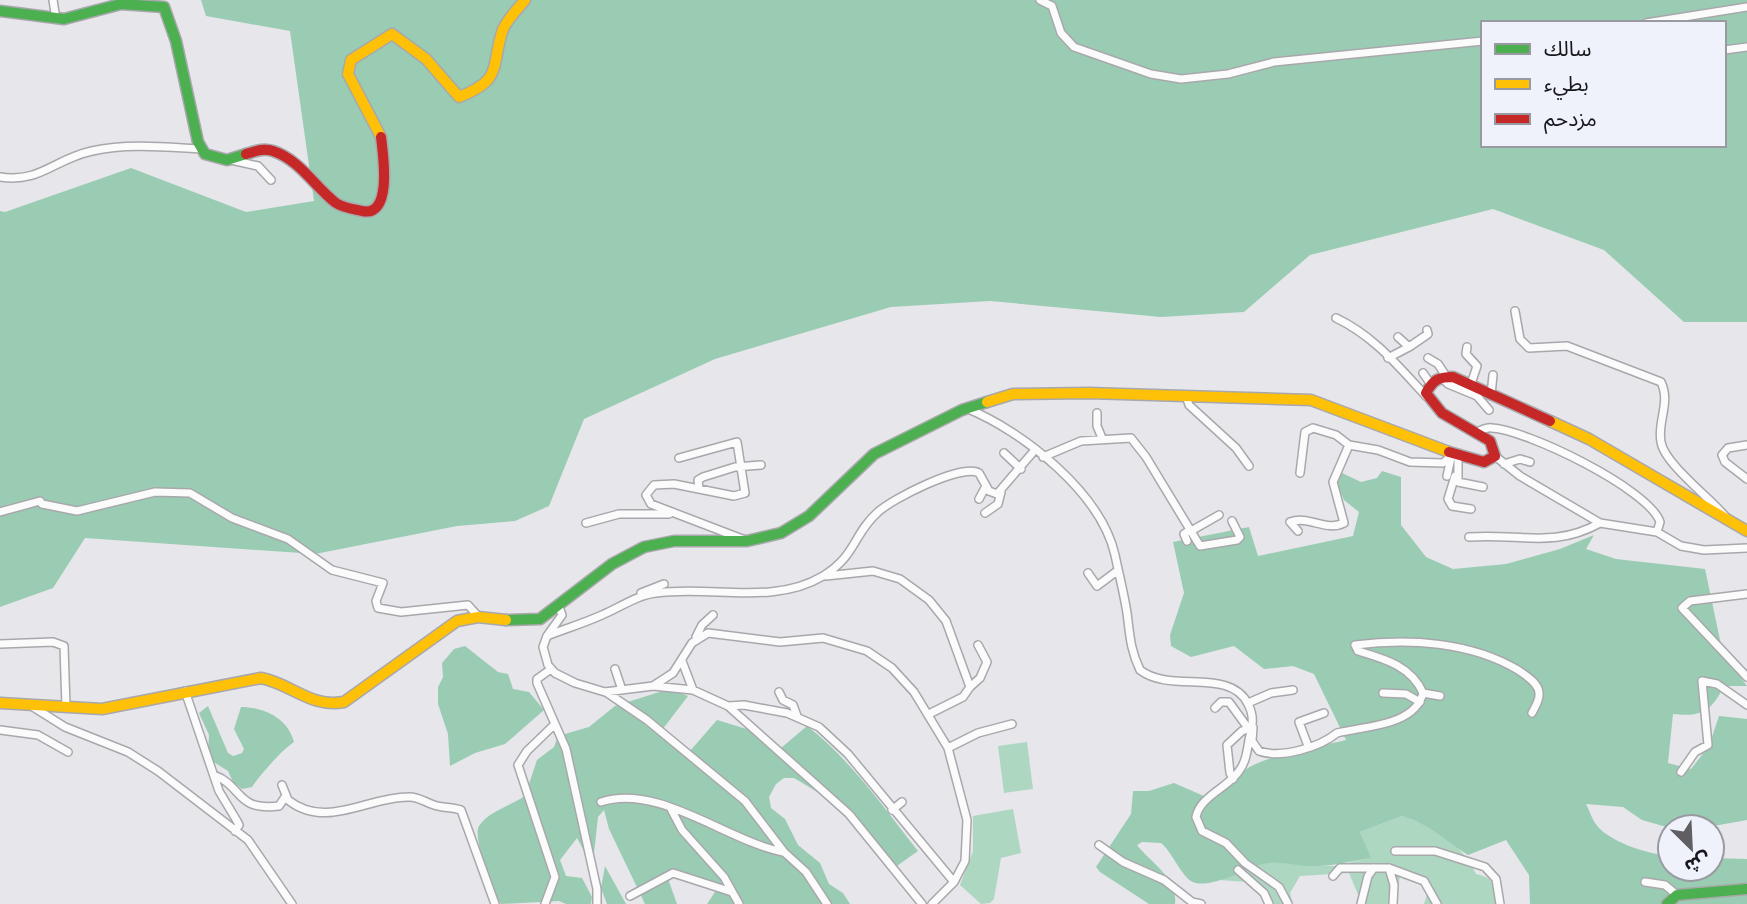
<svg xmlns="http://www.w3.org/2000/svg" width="1747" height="904" font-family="'Open Sans','Noto Sans Arabic',sans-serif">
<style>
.green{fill:#aed7c2}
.forest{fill:#9accb3;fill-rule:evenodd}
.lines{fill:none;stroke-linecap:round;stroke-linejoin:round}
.street-casing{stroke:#a8a8ac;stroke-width:10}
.fast-casing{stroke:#a8a8ac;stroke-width:13}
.slow-casing{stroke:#a8a8ac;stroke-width:13}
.jam-casing{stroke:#a8a8ac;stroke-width:13}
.street{stroke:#fbfbfc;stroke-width:7}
.fast{stroke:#4caf50;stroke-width:10}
.slow{stroke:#ffc107;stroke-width:10}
.jam{stroke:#c62828;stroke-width:10}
</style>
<rect width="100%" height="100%" fill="#e6e6eb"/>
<path class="green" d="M1027 742 1033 789 1004 793 998 746Z
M1013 809 1021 853 1001 858 994 899 990 903 981 904 960 885 973 851V816Z
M1402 816C1431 825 1464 845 1476 874 1495 878 1494 886 1497 904H1424L1430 886 1400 875 1396 904H1362L1349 873 1300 876 1290 893 1293 904H1265V899L1246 882 1220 880 1265 863 1293 861 1308 866H1334L1370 858 1360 832Z"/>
<path class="forest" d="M201 0H1747V322H1684L1604 250 1493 209 1310 255 1244 312 1161 317 990 301 891 307 715 359 584 419 549 506 515 521 457 526 315 554 85 538 53 588 0 607V211L5 212 131 168 246 212 314 201 290 31 206 16ZM1483 23H1724V145H1483Z
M1382 471 1401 477V525L1426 557 1453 569 1506 564 1560 549 1594 535 1586 549 1616 559 1705 569 1723 654 1747 686H1724C1711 712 1701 717 1673 714L1668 763 1691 769 1709 746 1719 716 1747 719V820L1708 827 1670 828 1642 820 1623 807 1586 804C1590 812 1593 822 1599 828 1615 844 1649 854 1670 856V869H1712V858L1747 859V904H1530L1529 875 1506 840 1468 855C1441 838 1433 826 1402 816L1360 832 1371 858C1350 861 1332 867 1311 866 1295 866 1280 860 1263 864 1246 869 1207 891 1191 881 1181 875 1172 852 1161 843L1142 842 1137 845C1151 863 1178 878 1175 904H1149L1100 872 1096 867 1131 814 1133 791H1149L1174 783 1213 800C1224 792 1237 776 1245 770 1268 754 1318 747 1346 740L1314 674 1293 666 1264 669 1234 646 1191 657 1171 646 1170 635 1184 593 1173 542 1249 527 1258 556 1353 536 1359 512 1344 500 1335 479 1342 473 1361 482 1377 478Z
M465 646 498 672 508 674 513 689 529 692 544 710 505 744 475 753 450 766 448 734 438 704V687L443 677 442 663 454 649Z
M669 689 688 696 662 730 690 751 717 720 750 730 781 748 807 726C851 760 884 808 918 851L894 868 839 805 794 778H784L776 784 769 797 771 808 785 819 798 845 820 863 829 884 843 893 850 904H707L717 889 672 874 667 876 677 904H645L609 829 604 810 598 817 594 853 584 851 577 838 560 860 566 876 582 878 592 897 591 904H566L559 901 501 904C494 894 472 836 479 826 489 811 510 806 525 796L537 760 554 747 558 736 589 727 615 706Z
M208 706 228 753 233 756 242 753 244 749 234 729 241 707C264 707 288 718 294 742 282 750 259 776 252 787L242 789 233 782 228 771 212 761 208 752 209 735 199 713Z
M605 866 626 904H607L601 888Z"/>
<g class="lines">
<defs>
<path id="street" d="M53 0 56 19
M1040 0 1052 6 1061 33 1074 47 1151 74 1181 79 1228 74 1274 62 1483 41
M1646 23 1747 7
M1724 50 1747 47
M231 160 258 166 271 180
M0 177C41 183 54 159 92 151 127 143 165 147 200 149
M1515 311 1520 339 1529 348 1567 346 1661 382C1671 403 1657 421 1661 442 1664 463 1710 498 1725 516
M1336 318C1374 336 1398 366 1426 396
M1409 347 1428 334 1427 330
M1467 347 1466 354 1477 366 1471 384
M1388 358 1409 347 1398 337
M1428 358 1438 364 1446 376
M1423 373 1430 383
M1441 377 1448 384 1477 396 1489 410
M1491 395 1493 375
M1187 399 1189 405 1236 448 1249 466
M966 408C1023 431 1101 493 1115 555 1119 574 1124 594 1127 613 1130 635 1130 649 1140 670 1171 694 1230 667 1248 704 1255 717 1252 727 1249 740 1247 751 1246 762 1239 771 1228 788 1200 796 1196 817L1202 831 1226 843 1245 863 1279 887 1288 904
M1097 413V426L1102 438
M1477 432C1482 430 1487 427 1492 428 1527 430 1649 489 1660 522L1657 532
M1747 445 1728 448 1722 455 1725 462 1747 479
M1004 453 1021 469
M1458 456V482L1483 487
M1495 456 1520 476 1600 523 1657 532 1681 546 1704 550 1747 548
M1043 457 1081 441 1131 438 1146 457 1200 546 1237 540 1240 537 1232 521
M679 458 737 442 745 493 734 496 674 484 654 485 646 495 651 504 745 540
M1504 464 1520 459 1530 462
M1300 473 1305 432 1313 428 1336 435 1349 445 1378 450 1410 462 1443 463 1453 454
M1447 476 1451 458
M1455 476 1448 499 1452 506 1471 509
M699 488 698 480 703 477 735 467 761 465
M979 499 986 486
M0 512 40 501 42 504 77 511 155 492 190 493 232 518 288 539 332 570 383 583 376 601 378 608 401 612 468 605 477 615
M985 513 998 504 1001 492
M586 523 619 514H669
M1191 531 1219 515
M1298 531 1290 522C1309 515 1326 532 1344 523L1333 482 1349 445
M1469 537C1519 533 1553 549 1600 523
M1187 541 1184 534 1190 530
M1088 573 1097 586 1117 571
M826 576 873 571 900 579 929 600 946 621 970 687 963 697 929 714
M641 593 664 584
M1747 594 1690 601 1682 608 1747 677
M559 607 562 615 547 636 543 647 548 665 555 673 575 683 605 692 653 686 693 690 728 706 849 814 922 904
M547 636C565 629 584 623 602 615 619 608 637 595 656 593 711 585 773 606 823 576 857 555 853 534 878 512 892 499 962 463 979 473L989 491 997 494 1034 451
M696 637 702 625 713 615
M0 644 53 642 64 646 66 707
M682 661 693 690
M615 669 622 690
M653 686 673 673 692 643 708 633 780 642 823 638 867 651 892 668 914 692 948 748 967 820 965 861 954 882 932 904
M970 687 980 678 987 662 978 645
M185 691 219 791 237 821 239 825 235 831
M606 692 647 720 745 801 784 852 806 872 827 904
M779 692 783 700 793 705 797 716
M1383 693 1406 694 1420 702
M1423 693 1440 696
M1248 703 1271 693 1293 690
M30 705 65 727 128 752 158 771 248 840 292 904
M728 706 744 705 787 713 819 727 848 754 954 882
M1215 708 1221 702H1229L1248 728
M555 724 566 749 597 889V904
M0 730 38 735 68 752
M1308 746 1299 722 1324 713
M948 748 978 733 1012 724
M1681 772 1695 752 1708 745 1702 681 1717 684 1747 705
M214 775C244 787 235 811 279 806L285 797
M1233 779 1230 773 1227 745 1242 731 1253 727 1252 741 1259 751C1281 759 1320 747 1337 733 1365 726 1415 726 1423 693 1411 666 1385 659 1358 651L1355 645C1409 638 1471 642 1518 670 1525 675 1539 683 1539 693 1540 700 1535 707 1532 713
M282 785 288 800C326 830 367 797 408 797 418 796 424 802 434 805 442 808 452 807 461 810L495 904
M601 802C658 783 727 841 783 852
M671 809 682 830 724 877 739 904
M892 810 902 802
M1099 845 1123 862 1164 880 1192 902 1201 904
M1395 851H1435L1485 867 1496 879 1500 904
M1389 868 1394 885 1393 904
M1238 870 1264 893 1269 904
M1333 876 1340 868H1389L1424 881 1437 904
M1645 882 1665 885 1677 895
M630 896 673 873 732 892
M545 904 555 877 518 765 527 751 555 724 537 683V679L551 669
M1361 904 1368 876 1374 868"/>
<path id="fast" d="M0 11 64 19 121 4 164 7 176 41 198 142 205 154 227 160 246 154
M506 620 540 619 612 564 644 547 674 541H747L781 533 809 516 874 454 962 410 987 402
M1667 904 1677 895 1747 889"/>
<path id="slow" d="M381 137 348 74 351 60 392 34 426 59 459 97C502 80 491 69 502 32 505 21 518 9 525 0
M987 402 1013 394 1089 393 1311 400 1449 452
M1550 421 1589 439 1747 531
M0 703 102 709 261 678C292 684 310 708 344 702L457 621 478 617 506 620"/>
<path id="jam" d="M246 154C256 151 263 148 273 151 300 160 315 187 336 203 343 208 354 209 362 211 393 218 383 154 381 137
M1449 452 1484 462 1495 456 1490 441 1442 413 1426 393C1433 380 1438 377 1453 377L1550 421"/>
</defs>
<use href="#street" class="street-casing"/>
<use href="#fast" class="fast-casing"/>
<use href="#slow" class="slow-casing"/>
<use href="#jam" class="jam-casing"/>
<use href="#street" class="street"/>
<use href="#fast" class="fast"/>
<use href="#slow" class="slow"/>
<use href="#jam" class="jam"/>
</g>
<rect x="1481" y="21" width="245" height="126" fill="#f0f2fb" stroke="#999aa1" stroke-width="2"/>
<rect x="1495" y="44" width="35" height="10" fill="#4caf50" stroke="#999aa1" stroke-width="2"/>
<text x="1544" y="56" font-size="21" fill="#16171a">سالك</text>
<rect x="1495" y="79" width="35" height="10" fill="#ffc107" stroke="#999aa1" stroke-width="2"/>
<text x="1544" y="91" font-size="21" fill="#16171a">بطيء</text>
<rect x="1495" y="114" width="35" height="10" fill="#c62828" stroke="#999aa1" stroke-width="2"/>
<text x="1544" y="126" font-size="21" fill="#16171a">مزدحم</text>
<g transform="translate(1691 848) rotate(156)"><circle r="33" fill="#f0f2fb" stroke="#999aa1" stroke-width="2"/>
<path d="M0-5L12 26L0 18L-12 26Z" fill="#5f5f63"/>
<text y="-10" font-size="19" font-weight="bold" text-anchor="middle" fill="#16171a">ش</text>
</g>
</svg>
